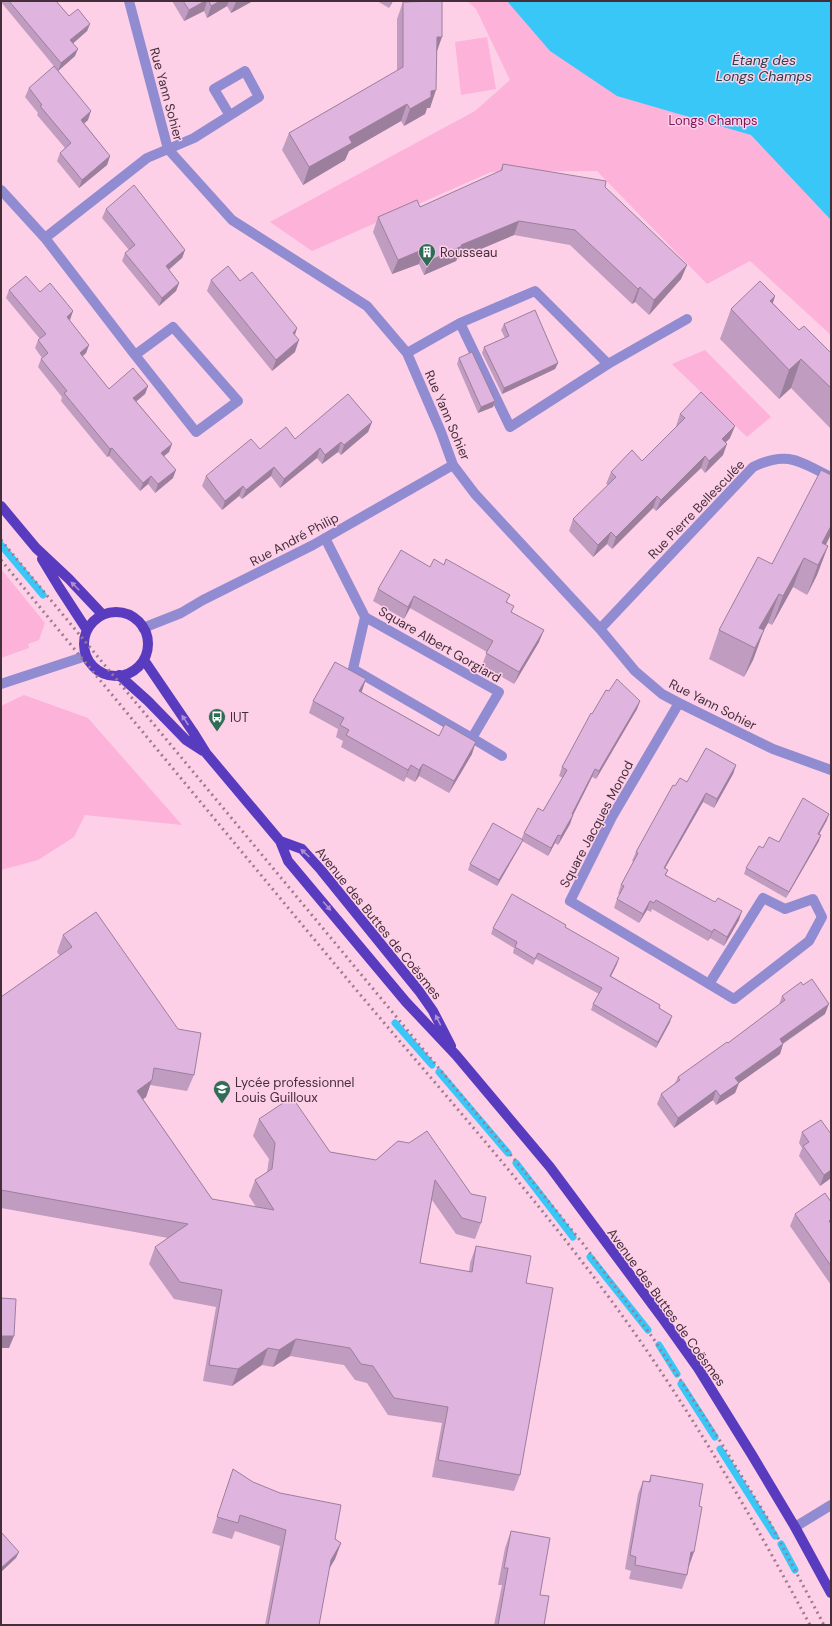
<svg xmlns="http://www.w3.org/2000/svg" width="832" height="1626" font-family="'DM Sans',sans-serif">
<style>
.green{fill:#fdb2d9}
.water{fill:#39c7f8}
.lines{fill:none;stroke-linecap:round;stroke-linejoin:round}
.stream{stroke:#39c7f8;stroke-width:7}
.minor{stroke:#918cd2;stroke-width:10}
.major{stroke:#583bbe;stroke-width:10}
.rail{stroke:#9d7c8e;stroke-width:3;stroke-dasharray:2 4;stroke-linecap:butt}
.wall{fill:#c09cc0}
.shaded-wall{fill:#9c7f9c}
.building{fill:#dfb5df;stroke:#9c7f9c}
.oneway{fill:#b38dd5}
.labels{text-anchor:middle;stroke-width:3;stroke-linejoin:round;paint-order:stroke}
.street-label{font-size:13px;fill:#442e3a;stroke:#fdd0e7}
.park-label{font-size:13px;fill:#82145c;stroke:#fdd0e7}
.poi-label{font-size:13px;fill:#442e3a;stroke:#fdd0e7;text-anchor:start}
.water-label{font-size:14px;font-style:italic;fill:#27444f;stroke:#fdd0e7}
</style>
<rect width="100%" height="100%" fill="#fdd0e7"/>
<path class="green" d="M467 1H831V335L750 261 707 284 597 171 491 172 312 251 270 222 475 111 510 80 476 9Z
M487 37 496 89 461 95 455 42Z
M705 350 771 417 747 437 672 364Z
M1 569 45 623 39 640 28 644 29 648 1 658Z
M24 695 88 718 182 825 85 815 74 837 38 860 1 870V706Z"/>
<path class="water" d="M507 1H831V220L751 135 617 96 550 51Z"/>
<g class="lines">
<path class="stream" d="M1 545 43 595
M395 1023 432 1065
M439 1072 508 1153
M516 1163 573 1237
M590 1257 648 1330
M659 1345 677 1374
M681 1384 715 1437
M720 1449 775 1536
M781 1544 795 1570"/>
<path class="minor" d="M129 1 168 149 232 220 367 306 407 353 441 432 453 465 475 494 600 629 635 671 662 694 679 703 773 749 831 770
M1 190 45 238 135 355
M45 238 147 158 194 138 259 97 245 71 214 89 229 114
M460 323 535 291 608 364
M173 327 238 401 196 432 135 355Z
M407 353 460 323 510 427 608 364 687 319
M325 538 365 617 353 669 472 738 499 692 365 617
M143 628 181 613 203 600 313 545 453 465
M600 629 753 467C788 450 800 462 831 477
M1 684 86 656
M679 703 612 817 570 901 709 984 763 898 785 909 813 899 822 917 809 941 734 999 709 984
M472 738 502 756
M795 1527 831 1505"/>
<path class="major" d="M1 506 36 548 69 579 102 614
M42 559 59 587 87 630
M84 644a32 32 0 1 1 64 0a32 32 0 1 1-64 0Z
M144 660 193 732 206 753 280 841 288 861 406 1002 456 1055 550 1167 663 1319 698 1368 752 1455 795 1527 831 1593
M119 675 148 701 186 740 203 751
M280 841 302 849 321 870 419 991 433 1011 451 1046"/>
<path class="rail" d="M1 540 510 1154 584 1245 653 1338 720 1441 768 1519 824 1625
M1 560C118 702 235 844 353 986 452 1104 557 1220 645 1348 706 1437 759 1530 810 1625"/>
</g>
<path class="wall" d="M1 1H56L69 16 90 24 87 31 73 43 75 56 58 71 1 2Z
M172 1H253L231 13 227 6 207 18 204 11 184 21Z
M377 1H393L389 8Z
M403 2 437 52 430 108H427L425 114 404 126 401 121 349 151 345 160 303 185 282 150 289 133 397 71V19Z
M29 88 88 120 84 123 110 156 107 165 79 188 57 161 60 153 65 148 37 115 38 113 25 97Z
M503 164 605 187 687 265 681 279 649 315 635 302 632 304 570 245 514 235 457 259 456 261 424 275 419 264 392 274 373 232 378 217 420 207 500 171Z
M106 209 185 250 182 258 169 270 179 283 176 291 159 306 122 261 125 253 129 250 102 218Z
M211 280 240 281 297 328 295 335V352L272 371 207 291Z
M9 290 40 292 73 311 69 320 89 345 86 353 82 357 109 389 148 386 145 394 136 401 172 444 169 452 164 456 173 478 155 493 148 484 140 491 109 456 107 457 61 401 62 397 38 367 41 359 42 358 35 348 38 340 40 339 6 298Z
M775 296 773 303 799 330 831 353V429L791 388 779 399 720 339 731 309Z
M504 324 558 363 555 369 502 394 482 353 484 347 505 338 501 330Z
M459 358 495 401 493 407 478 413 457 364Z
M680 414 730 438 726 442 723 455 705 473 701 468 656 511 653 508 612 549 607 544 593 557 569 531 573 519 608 485 606 484 611 472 642 461 677 426H676Z
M372 422 368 432 341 455 338 452 322 464 317 458 280 488 271 476 242 499 239 496 222 510 202 486 206 476 260 449 295 439Z
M831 475V537L830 536 826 545 828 546 817 575 807 595 793 587 772 625 768 623 764 630 753 660 744 677 709 659 719 630 772 564Z
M430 567 508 602 512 612 539 642 514 684 482 665 487 652 410 608 404 619 373 601 378 589Z
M366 679 361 692 472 754 449 793 419 776 415 782 406 777 404 782 341 747 343 741 336 737 338 729 309 713 313 701Z
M640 701 637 709 596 779 592 777 573 815 570 824 558 845 555 843 548 856 522 841 520 846 497 886 468 870 470 864 521 840 524 833 543 811 563 778 559 776 562 767 592 714Z
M736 765 733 774 714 808 703 802 665 868 668 870 666 875 739 920 724 946 710 938 708 941 652 909 651 912 647 910 639 923 614 908 617 899 620 894H618L621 885 634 862 632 861 636 852 675 786Z
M827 820 819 834V841L786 898 744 874 746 868 763 848 779 842Z
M565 927 617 964 611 976 660 1005 659 1009 670 1022 656 1048 591 1010 593 1004 599 994 536 959 533 965 513 953 514 948 491 934 493 928Z
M63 935 194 1075 187 1091 150 1085 146 1097 143 1099 212 1199 256 1207 249 1196 255 1180 267 1172 269 1159 253 1136 259 1119 330 1152 376 1160 398 1141 481 1223 475 1239 456 1234 432 1200 420 1263 469 1272 470 1263 476 1246 526 1283 520 1475 514 1491 432 1477 442 1423 388 1415 367 1383 355 1380 344 1365 290 1356 273 1367 262 1365 232 1386 203 1381 216 1307 174 1299 149 1264 155 1247 168 1238 1 1208V997L60 956 57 952Z
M782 996 825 1014 783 1044 780 1054 739 1083 735 1093 716 1105 713 1100 674 1128 657 1104 661 1094 675 1083 678 1077 728 1043 779 1005Z
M802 1132 831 1134V1178L820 1186 799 1156 802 1148 799 1143Z
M831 1202V1285L790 1226 795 1214Z
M233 1469 341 1543 335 1559 329 1569 319 1625H265L280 1546 235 1531 232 1539 212 1533Z
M651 1475 689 1566H688L687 1575 682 1589 629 1579 631 1571 625 1569 638 1494 643 1481H649Z
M511 1531 540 1595 544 1625H494L502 1585H498L505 1548Z"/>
<path class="shaded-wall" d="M205 1H207L204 11 184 21 189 10Z
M220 1H229L227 6 207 18 211 6Z
M237 1H253L231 13 236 2Z
M392 1H393L389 8Z
M90 24 87 31 68 48 70 40Z
M437 37H442L436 54Z
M78 49 75 56 58 71 61 63Z
M436 90 430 108H427L425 114 404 126 410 109 431 91Z
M407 104 401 121 349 151 345 160 303 185 309 167 349 137Z
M91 111 88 120 78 129 81 120Z
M110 156 107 165 79 188 82 180Z
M519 221 514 235 457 259 456 261 424 275 429 261 461 245Z
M424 249 419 264 392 274 398 260Z
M185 250 182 258 163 274 166 266Z
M687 265 681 279 649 315 654 300Z
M179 283 176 291 159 306 162 298Z
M640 287 635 302 632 304 638 289Z
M775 296 765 326 770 301Z
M73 311 70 320 64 325 67 317Z
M297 328 293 340V333Z
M299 340 295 352 272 371 276 360Z
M89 345 86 353 77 361 80 353Z
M801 359 791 388 779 399 789 370Z
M558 363 555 369 502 394 504 388Z
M148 386 145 394 131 406 133 398Z
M495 401 493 407 478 413 481 407Z
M372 422 368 432 341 455 344 445Z
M735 426 730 438 718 450 722 439Z
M341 442 338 452 322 464 325 455Z
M172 444 169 452 158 461 161 453Z
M727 444 723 455 705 473 709 461Z
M112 448 109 456 107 457 110 449Z
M320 448 317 458 280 488 284 479Z
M705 456 701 468 656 511 661 500Z
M274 467 271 476 242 499 246 490Z
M176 470 173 478 155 493 158 484Z
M151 476 148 484 140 491 143 483Z
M243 486 239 496 222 510 225 501Z
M657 496 653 508 612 549 616 537Z
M831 526V533L830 536 816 564 822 543Z
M611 532 607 544 593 557 598 545Z
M828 546 817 575 807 595 818 565Z
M804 558 793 587 772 625 783 596Z
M779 594 768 623 754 648 759 628Z
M414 596 410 608 404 619 408 607Z
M544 630 539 642 514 684 519 672Z
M764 630 753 660 744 677 755 648Z
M366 679 362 691 355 703 359 691Z
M640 701 637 709 596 779 599 771Z
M476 742 472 754 449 793 454 781Z
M423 764 419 776 415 782 419 770Z
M411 765 406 777 404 782 408 770Z
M736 765 733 774 714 808 717 799Z
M595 769 592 777 569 823 572 814Z
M706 793 703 802 660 877 664 868Z
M829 814 827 820 816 840 818 834Z
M573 815 570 824 558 845 561 836Z
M558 835 555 843 548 856 551 848Z
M821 835 819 841 786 898 789 892Z
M523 840 520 846 497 886 499 880Z
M650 901 647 910 639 923 643 914Z
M742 911 739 920 724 946 727 937Z
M714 929 710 938 708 941 712 932Z
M619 958 617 964 608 982 610 976Z
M829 1004 825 1014 776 1048 780 1039Z
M672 1016 670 1022 656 1048 658 1042Z
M783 1044 780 1054 739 1083 735 1093 716 1105 720 1096 735 1078Z
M152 1080 146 1097 131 1108 137 1091Z
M716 1090 713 1100 674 1128 678 1118Z
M831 1170V1178L820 1186 824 1175Z
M1 1336H14L9 1348H1Z
M296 1339 290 1356 273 1367 279 1350Z
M268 1348 262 1365 232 1386 238 1369Z
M341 1543 335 1559 325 1576 331 1560Z
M19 1552 16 1558 1 1572V1568Z
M691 1552H694L689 1566H686Z"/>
<path class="building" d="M9 1H56L69 16 78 9 90 24 70 40 78 49 61 63Z
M183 1H205L189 10Z
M209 1H220L211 6Z
M442 1V37H437L436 90 431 91V97L410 109 407 104 349 137 352 143 309 167 289 133 403 67V2Z
M54 66 91 111 81 120 110 156 82 180 60 153 71 143 40 106 42 105 29 88Z
M503 164 606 181 605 187 687 265 654 300 640 287 638 289 575 230 519 221 461 245 462 246 429 261 424 249 398 260 378 217 417 200 420 207 502 170Z
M134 185 185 250 166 266 179 283 162 298 125 253 135 245 106 209Z
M228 266 240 281 252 272 297 328 293 333 299 340 276 360 211 280Z
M26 276 40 292 50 283 73 311 67 317 89 345 80 353 109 389 133 368 148 386 133 398 172 444 161 453 176 470 158 484 151 476 143 483 112 448 110 449 64 393 67 391 41 359 48 353 38 340 46 334 9 290Z
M760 281 775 296 770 301 799 330 804 326 831 353V388L801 359 789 370 731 309Z
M535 310 558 363 504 388 484 347 509 336 504 324Z
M472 352 495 401 481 407 459 358Z
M701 392 735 426 722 439 727 444 709 461 705 456 661 500 657 496 616 537 611 532 598 545 573 519 616 477 611 472 632 450 642 461 685 418 680 414Z
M348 394 372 422 344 445 341 442 325 455 320 448 284 479 274 467 246 490 243 486 225 501 206 476 251 439 260 449 286 427 295 439Z
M821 470 831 475V526L822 543 828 546 818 565 804 558 783 596 779 594 759 628 764 630 755 648 719 630 758 557 772 564Z
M401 550 430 567 434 559 444 565 446 559 510 595 506 602 514 606 511 612 544 630 519 672 486 653 493 641 414 596 408 607 378 589Z
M335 662 366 679 359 691 439 736 445 724 476 742 454 781 423 764 419 770 411 765 408 770 346 735 349 730 340 725 344 718 313 701Z
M617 679 640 701 599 771 595 769 572 814 573 815 561 836 558 835 551 848 524 833 538 808 543 811 567 770 562 767 591 713 592 714 606 690 609 691Z
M706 748 736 765 717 799 706 793 664 868 668 870 665 875 715 902 718 898 742 911 727 937 714 929 712 932 656 900 654 903 650 901 643 914 617 899 624 886 621 885 638 853 636 852 673 785 675 786 680 778 687 782Z
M803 798 829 814 818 834 821 835 789 892 746 868 759 846 763 848 769 837 779 842Z
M493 823 523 840 499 880 470 864Z
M512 894 566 925 565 927 619 958 610 976 660 1005 659 1008 672 1016 658 1042 593 1004 602 988 538 953 535 959 515 947 517 942 493 928Z
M96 912 178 1029 201 1033 194 1075 154 1068 152 1080 137 1091 212 1199 274 1210 255 1180 272 1169 275 1143 259 1119 292 1097 330 1152 376 1160 398 1141 409 1143 427 1131 471 1194 486 1197 481 1223 462 1218 435 1180 420 1263 472 1272 476 1246 531 1256 526 1283 553 1288 520 1475 438 1460 448 1407 394 1398 373 1366 361 1364 350 1348 296 1339 279 1350 268 1348 238 1369 209 1365 222 1290 180 1282 155 1247 188 1224 1 1190V997L72 947 63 935Z
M812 979 829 1004 780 1039 783 1044 735 1078 739 1083 720 1096 716 1090 678 1118 661 1094 680 1080 678 1077 727 1042 728 1043 785 1000 782 996 801 982 803 985Z
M821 1120 831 1134V1170L824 1175 803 1146 809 1142 802 1132Z
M825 1193 831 1202V1219L829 1221 831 1224V1266L795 1214Z
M1 1298 16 1299 14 1336H1Z
M233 1469 253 1482 280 1493 341 1505 335 1539 341 1543 331 1560 319 1625H268L286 1530 240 1515 238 1523 217 1517Z
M651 1475 703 1484 699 1506 702 1507 694 1552H691L687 1575 635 1565 636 1557 630 1555 643 1481 650 1482Z
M511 1531 550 1538 540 1595 549 1596 544 1625H498L508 1568H504Z
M1 1532 19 1552 1 1568Z"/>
<defs><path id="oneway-solid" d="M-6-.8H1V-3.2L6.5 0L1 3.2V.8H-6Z"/></defs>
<g class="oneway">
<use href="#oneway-solid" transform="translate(75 586) rotate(-135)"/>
<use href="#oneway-solid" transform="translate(185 720) rotate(-124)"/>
<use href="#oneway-solid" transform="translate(305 853) rotate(-138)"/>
<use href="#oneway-solid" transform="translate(327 906) rotate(49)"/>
<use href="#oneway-solid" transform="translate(438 1020) rotate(-117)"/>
</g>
<defs>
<symbol id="building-pin" viewBox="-11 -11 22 30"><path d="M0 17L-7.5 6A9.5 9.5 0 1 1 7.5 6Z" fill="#306b55" stroke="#fdd0e7"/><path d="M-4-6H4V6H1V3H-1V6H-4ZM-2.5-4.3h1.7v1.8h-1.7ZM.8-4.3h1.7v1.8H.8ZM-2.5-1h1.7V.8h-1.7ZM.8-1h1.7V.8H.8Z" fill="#fff"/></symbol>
<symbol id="bus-pin" viewBox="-11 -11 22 30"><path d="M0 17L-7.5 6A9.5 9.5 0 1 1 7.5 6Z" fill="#306b55" stroke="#fdd0e7"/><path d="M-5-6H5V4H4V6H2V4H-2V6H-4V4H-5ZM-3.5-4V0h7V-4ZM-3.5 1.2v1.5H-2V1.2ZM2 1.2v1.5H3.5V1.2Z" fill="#fff"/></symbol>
<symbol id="school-pin" viewBox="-11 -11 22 30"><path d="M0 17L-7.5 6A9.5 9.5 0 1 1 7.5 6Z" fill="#306b55" stroke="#fdd0e7"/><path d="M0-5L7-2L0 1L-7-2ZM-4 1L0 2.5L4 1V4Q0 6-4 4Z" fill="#fff"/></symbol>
</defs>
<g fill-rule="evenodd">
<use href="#building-pin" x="417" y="242" width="20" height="27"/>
<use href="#bus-pin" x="207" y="707" width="20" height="27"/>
<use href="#school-pin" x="212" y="1079" width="20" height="27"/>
</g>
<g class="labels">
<g class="street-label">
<text transform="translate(167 94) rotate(75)" y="5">Rue Yann Sohier</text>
<text transform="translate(448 415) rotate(67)" y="5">Rue Yann Sohier</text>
<text transform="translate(696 509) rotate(-46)" y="5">Rue Pierre Bellesculée</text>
<text transform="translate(294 539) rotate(-28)" y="5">Rue André Philip</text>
<text transform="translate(440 644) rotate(30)" y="5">Square Albert Gorgiard</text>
<text transform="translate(713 704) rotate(27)" y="5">Rue Yann Sohier</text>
<text transform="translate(596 824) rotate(-62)" y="5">Square Jacques Monod</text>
<text transform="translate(379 923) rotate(51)" y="5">Avenue des Buttes de Coësmes</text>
<text transform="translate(667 1307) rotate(54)" y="5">Avenue des Buttes de Coësmes</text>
</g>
<g class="park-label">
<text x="713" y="125">Longs Champs</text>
</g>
<g class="poi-label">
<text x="440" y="257">Rousseau</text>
<text x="230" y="722">IUT</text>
<text x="235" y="1087">Lycée professionnel<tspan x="235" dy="15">Louis Guilloux</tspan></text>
</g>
<g class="water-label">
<text x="764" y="65">Étang des<tspan x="764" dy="16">Longs Champs</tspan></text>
</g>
</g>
<rect width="832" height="1626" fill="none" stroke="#442e3a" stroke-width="4"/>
</svg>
